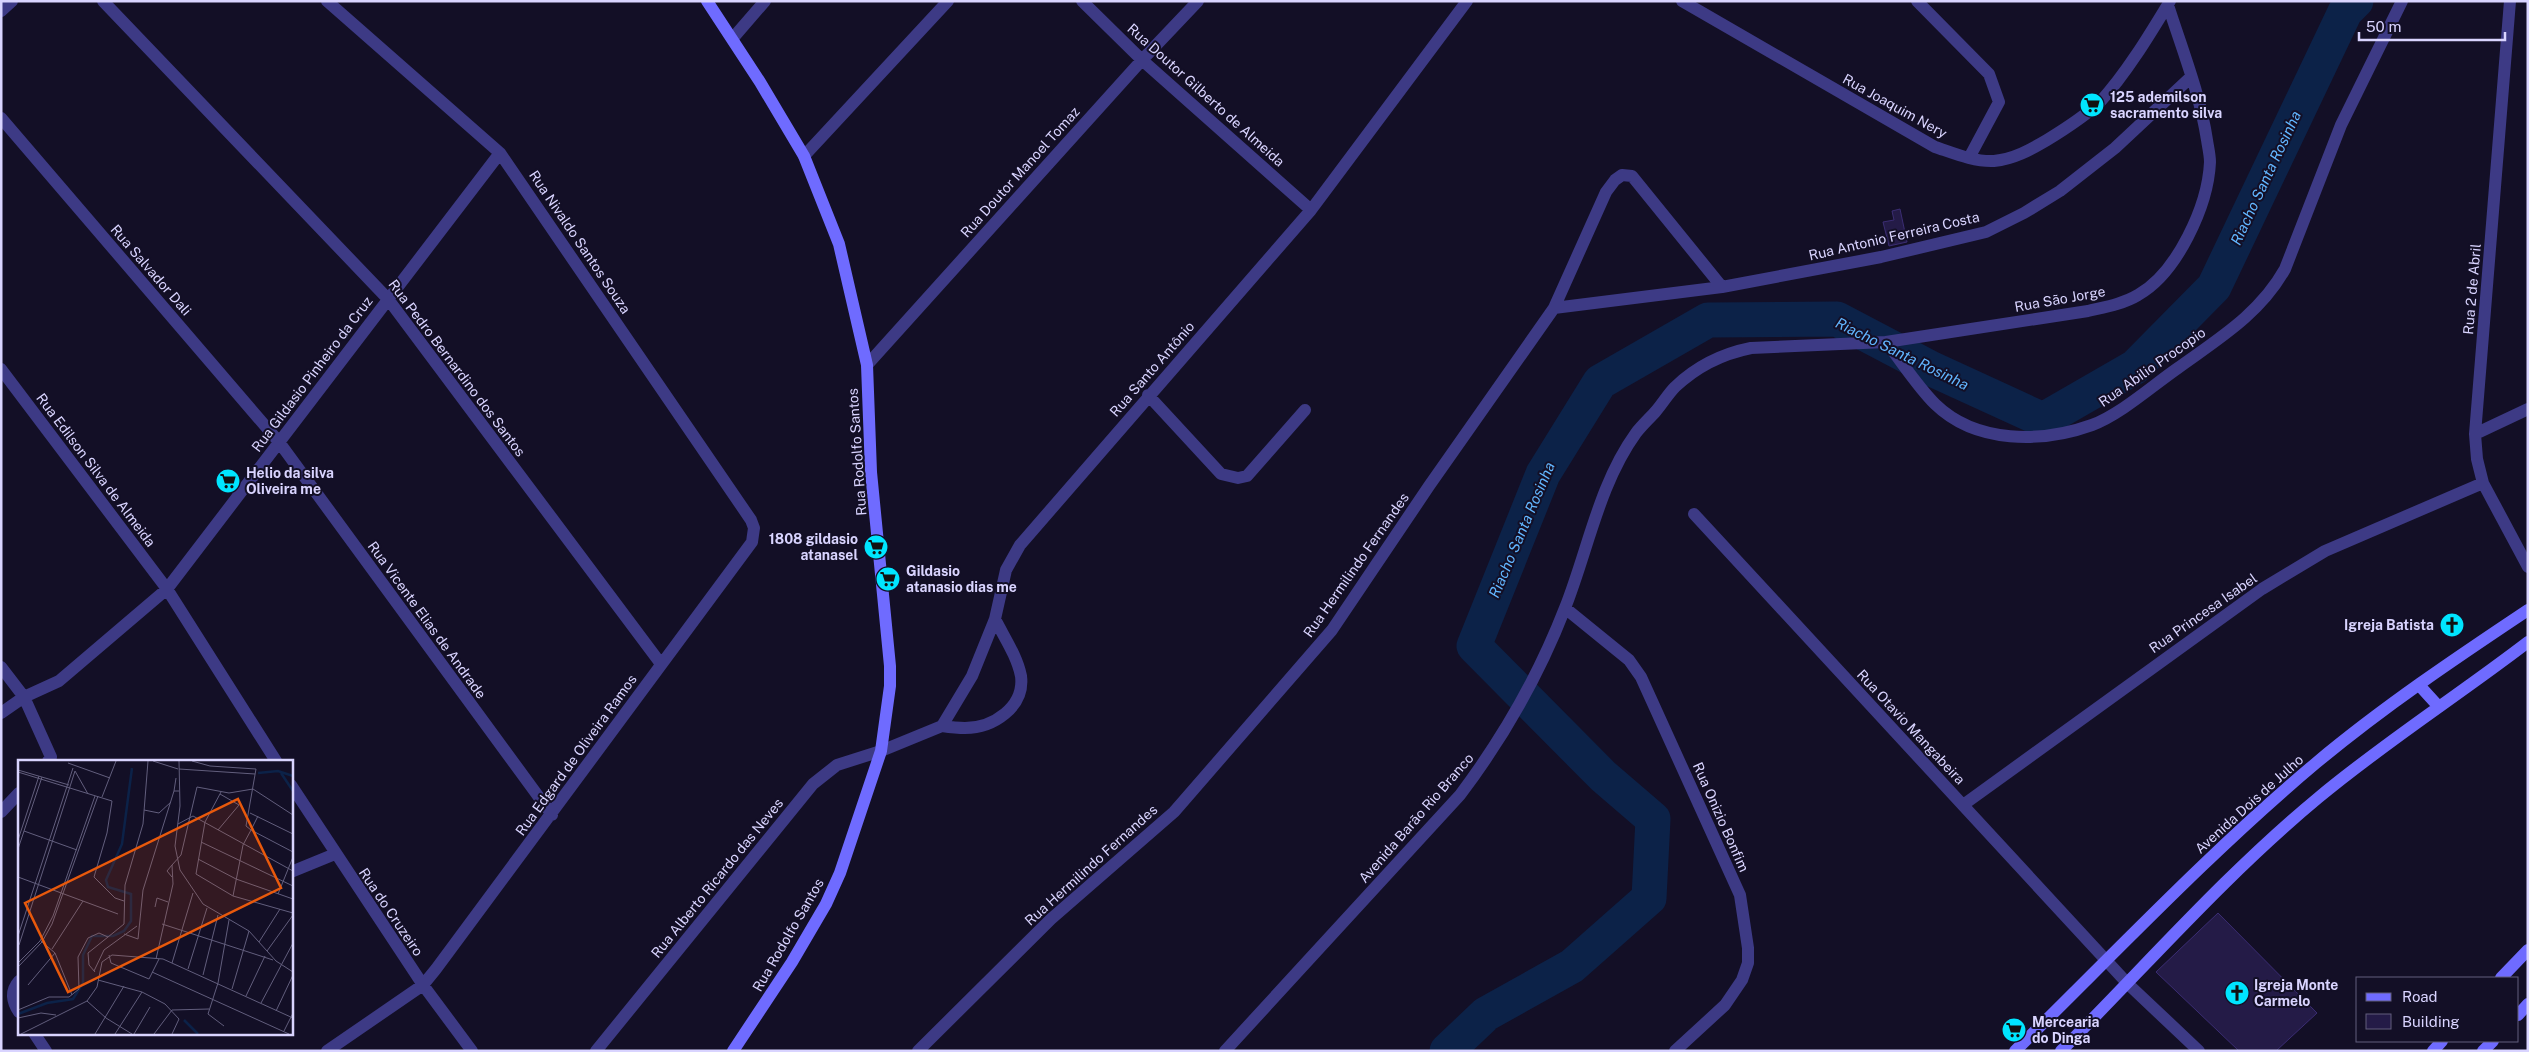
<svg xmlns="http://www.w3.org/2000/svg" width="2529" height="1052" font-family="'Public Sans',sans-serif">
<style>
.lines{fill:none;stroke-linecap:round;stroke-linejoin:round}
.river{stroke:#0c2248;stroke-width:35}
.building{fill:#241b47;stroke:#3b2d73}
.street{stroke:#3d3a85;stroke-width:12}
.secondary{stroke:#6f6bff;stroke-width:12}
.labels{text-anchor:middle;stroke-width:4;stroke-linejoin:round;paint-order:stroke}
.street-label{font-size:14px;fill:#d9d4ff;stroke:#130f26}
.poi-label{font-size:14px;font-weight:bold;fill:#d9d4ff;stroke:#130f26;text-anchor:start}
.water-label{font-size:15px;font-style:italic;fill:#62b6ff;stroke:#130f26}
.inset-river{fill:none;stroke:#0c2248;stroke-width:2.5}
.inset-road{fill:none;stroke:#625e7d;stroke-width:1}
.view{fill:#e8590c;fill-opacity:0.15;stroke:#e8590c;stroke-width:2.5}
.inset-edge{fill:none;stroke:#d9d4ff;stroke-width:2.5}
</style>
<rect width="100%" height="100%" fill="#130f26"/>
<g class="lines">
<path class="river" d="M1447 1051 1486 1014 1572 966 1649 898 1653 819 1603 776 1474 646 1543 474 1600 382 1708 320 1837 319 1932 369 2043 420 2135 367 2214 287 2345 12 2356 1"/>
</g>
<path class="building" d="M1900 209 1907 242 1889 246 1883 222 1894 220 1892 211Z
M2218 913 2317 1013 2276 1051H2239L2156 972Z"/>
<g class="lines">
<path class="street" d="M103 1 388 299 661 664
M1082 1 1142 60 1311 210
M1682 1 1935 147C1953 153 1974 162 1994 161 2014 159 2030 150 2047 140 2065 129 2084 117 2100 102 2126 74 2150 34 2170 1
M1917 1 1989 74 1999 102 1969 158
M2510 1 2475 434 2477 459 2483 483 2528 567
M1 11 12 1
M733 38 765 1
M1 118 279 442 552 815
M804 156 948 1
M1554 308 1722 287 1881 257 1986 232 2024 213 2060 191 2115 148 2191 77
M1886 342 2088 311C2105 307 2123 304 2138 295 2177 273 2208 206 2210 162 2210 155 2208 147 2207 140 2200 94 2182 49 2168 5
M867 365 1142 60 1198 1
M1 369 167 589 276 761
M1148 395 1221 474 1238 478 1247 476 1305 410
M2475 434 2528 409
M1694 514 2128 984 2199 1051
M1565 608 1629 660 1641 677 1740 895 1748 948V963L1742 980 1725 1005 1675 1051
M1 667 24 697 1 713
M942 726C949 727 957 728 965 728 993 728 1025 707 1021 676 1017 656 1004 637 995 619
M48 761 51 757 24 697 59 681 167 589 500 153
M291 785 423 985 472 1051
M1963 805 2262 589 2325 551 2483 483
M1 812 19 793
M291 872 335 854
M19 981C10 991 12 1002 19 1012
M34 1033 46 1051
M327 1051 423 985 436 969 752 542 754 528 751 520 500 153 327 1
M596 1051 813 784 837 765 881 751 942 726 972 676 995 619 1006 570 1020 545 1311 210 1467 1
M918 1051 1051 919 1174 812 1332 630 1429 486 1554 308 1606 192 1615 180 1622 175 1632 176 1722 287
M1225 1051 1460 795C1503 738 1539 675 1565 608 1588 550 1599 484 1636 433 1642 425 1650 418 1656 411 1663 403 1668 394 1675 387 1697 366 1721 354 1751 348L1886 342C1902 362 1917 386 1935 404 1976 444 2042 443 2092 425 2121 414 2152 386 2178 368 2218 339 2260 314 2285 269L2341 125 2402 1"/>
<path class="secondary" d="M707 1 760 82 804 156 839 244 867 365 871 472 890 666V686L881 751 840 873 826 904 792 962 733 1051
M2419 685 2439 707
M2501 978 2528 950
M2518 1015 2528 1004
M2015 1051C2114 954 2210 852 2316 763 2383 707 2456 658 2528 610
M2061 1051C2146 966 2225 875 2318 798 2385 742 2459 695 2528 642
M2433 1051 2442 1041
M2483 1051 2493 1041"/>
</g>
<defs>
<symbol id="supermarket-disc" viewBox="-11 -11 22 22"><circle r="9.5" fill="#00e5ff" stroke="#130f26"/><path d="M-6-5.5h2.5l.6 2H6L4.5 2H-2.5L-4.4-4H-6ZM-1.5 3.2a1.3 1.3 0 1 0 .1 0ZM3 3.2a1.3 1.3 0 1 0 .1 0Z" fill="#111"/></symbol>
<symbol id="church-disc" viewBox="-11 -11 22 22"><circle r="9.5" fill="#00e5ff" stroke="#130f26"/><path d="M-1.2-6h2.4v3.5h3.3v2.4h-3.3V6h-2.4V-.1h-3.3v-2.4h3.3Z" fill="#111"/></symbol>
</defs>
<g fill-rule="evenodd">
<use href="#supermarket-disc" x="2078" y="91" width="28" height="28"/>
<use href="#supermarket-disc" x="214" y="467" width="28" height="28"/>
<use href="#supermarket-disc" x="862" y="533" width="28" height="28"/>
<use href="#supermarket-disc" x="874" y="565" width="28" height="28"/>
<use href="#church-disc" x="2438" y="611" width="28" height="28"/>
<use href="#church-disc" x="2223" y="979" width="28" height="28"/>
<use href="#supermarket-disc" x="2000" y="1016" width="28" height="28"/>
</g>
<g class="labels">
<g class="street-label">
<text transform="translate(1206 95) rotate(42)" y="5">Rua Doutor Gilberto de Almeida</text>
<text transform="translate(1895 106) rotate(29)" y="5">Rua Joaquim Nery</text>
<text transform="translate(1020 172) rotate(-48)" y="5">Rua Doutor Manoel Tomaz</text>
<text transform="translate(1894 236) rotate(-13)" y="5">Rua Antonio Ferreira Costa</text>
<text transform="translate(580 242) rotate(56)" y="5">Rua Nivaldo Santos Souza</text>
<text transform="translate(151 270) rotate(49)" y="5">Rua Salvador Dali</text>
<text transform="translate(2472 289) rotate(-85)" y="5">Rua 2 de Abril</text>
<text transform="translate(2060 299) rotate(-10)" y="5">Rua São Jorge</text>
<text transform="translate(2152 367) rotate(-35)" y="5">Rua Abilio Procopio</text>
<text transform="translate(457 368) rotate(53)" y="5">Rua Pedro Bernardino dos Santos</text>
<text transform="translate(1152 369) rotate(-49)" y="5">Rua Santo Antônio</text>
<text transform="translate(312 374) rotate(-53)" y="5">Rua Gildasio Pinheiro da Cruz</text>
<text transform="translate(857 452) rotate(-94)" y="5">Rua Rodolfo Santos</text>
<text transform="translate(96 470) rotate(53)" y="5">Rua Edilson Silva de Almeida</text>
<text transform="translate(1356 565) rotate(-55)" y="5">Rua Hermilindo Fernandes</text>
<text transform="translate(2203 613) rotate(-35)" y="5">Rua Princesa Isabel</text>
<text transform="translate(427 620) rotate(54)" y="5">Rua Vicente Elias de Andrade</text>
<text transform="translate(1911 727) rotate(47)" y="5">Rua Otavio Mangabeira</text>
<text transform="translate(576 755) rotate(-54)" y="5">Rua Edgard de Oliveira Ramos</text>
<text transform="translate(2249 804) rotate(-42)" y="5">Avenida Dois de Julho</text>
<text transform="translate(1721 817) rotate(66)" y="5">Rua Onizio Bonfim</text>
<text transform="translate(1416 818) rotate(-49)" y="5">Avenida Barão Rio Branco</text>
<text transform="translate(1091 865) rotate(-42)" y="5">Rua Hermilindo Fernandes</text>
<text transform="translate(717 878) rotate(-51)" y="5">Rua Alberto Ricardo das Neves</text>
<text transform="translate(391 912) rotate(56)" y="5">Rua do Cruzeiro</text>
<text transform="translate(788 935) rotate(-60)" y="5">Rua Rodolfo Santos</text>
</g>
<g class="poi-label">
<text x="2110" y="102">125 ademilson<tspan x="2110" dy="16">sacramento silva</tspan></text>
<text x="246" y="478">Helio da silva<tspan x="246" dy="16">Oliveira me</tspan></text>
<text x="858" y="544" text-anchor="end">1808 gildasio<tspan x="858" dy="16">atanasel</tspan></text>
<text x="906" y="576">Gildasio<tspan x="906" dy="16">atanasio dias me</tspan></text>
<text x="2434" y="630" text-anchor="end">Igreja Batista</text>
<text x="2254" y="990">Igreja Monte<tspan x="2254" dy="16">Carmelo</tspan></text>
<text x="2032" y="1027">Mercearia<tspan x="2032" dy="16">do Dinga</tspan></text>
</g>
<g class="water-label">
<text transform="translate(2266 178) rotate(-65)" y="5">Riacho Santa Rosinha</text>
<text transform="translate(1902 354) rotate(26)" y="5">Riacho Santa Rosinha</text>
<text transform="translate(1522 530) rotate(-67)" y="5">Riacho Santa Rosinha</text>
</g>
</g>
<g transform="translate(18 760)">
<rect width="275" height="275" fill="#130f26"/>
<path class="inset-river" d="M240 13 260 11 275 16M263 13 275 31M0 254 29 243 55 239 65 223V195L74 176H95L106 171 113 161V134L90 127 88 120 104 84 114 8M166 260 180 274"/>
<path class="inset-road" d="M135 1 160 9M161 1 162 46 157 86 162 110 185 144 231 171 258 201 275 212M174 1 192 6 238 9 228 66 233 70 225 85 215 136M50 3 92 18M161 9 237 14M0 10 51 25M57 11 70 34M0 12 94 41 89 73 76 117 97 138 106 141M158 18 156 31H161M235 29 275 55M203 32 187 62 178 114 215 136 275 153M84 37 98 1M126 50 141 53 153 42M232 53 275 74M240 56 233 70 275 92M160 64 175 56 275 111M200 70 221 45 202 34M6 71 59 90M0 80 21 16M183 82 275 126M0 89 24 17M180 99 218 119 275 139M0 117 100 154M154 117 149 111 154 105M260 134 275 97M137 147 139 138 150 142M144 164 255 200M106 174 120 179 125 130 156 31M0 176 55 8M23 181 37 193 54 235M241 182 262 149M1 185 57 11M34 189 65 141M249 191 275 155M91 195 93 203 131 219 141 199M138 199 155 124 154 105 163 95 179 27 211 33 235 29M0 203 22 181 35 156 77 36M154 203 175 133M0 207 24 182 34 164 80 36M170 209 189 148M76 211 86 190 119 166M77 212 71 205 70 193 90 177M134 212 271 274M185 215 200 155M80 220 124 232 147 244 161 259 154 274M10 225 37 193M214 229 231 171M228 236 247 196M51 237 61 229 60 197 70 178 81 173 90 177 106 164 107 125 125 64 130 1M69 241 88 258 114 274M243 243 275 183M0 250 31 237H51M258 251 275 215M0 258 23 253 38 255M206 266 190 254 200 223 211 160M266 271 275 253M3 274 69 241 79 227 84 202 94 195 145 199 275 258M77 274 106 226M97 274 124 232M116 274 132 247M136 274 154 250 191 249"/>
<path class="view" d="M220 39 263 128 50 232 7 143Z"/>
<rect width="275" height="275" class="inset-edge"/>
</g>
<rect width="2529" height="1052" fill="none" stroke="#d9d4ff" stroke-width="5"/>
<rect x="2356" y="977" width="162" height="65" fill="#130f26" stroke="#625e7d"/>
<rect x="2366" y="993" width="25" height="8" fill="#6f6bff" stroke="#625e7d"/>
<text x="2402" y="1002" font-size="15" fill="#d9d4ff">Road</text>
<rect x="2366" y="1014" width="25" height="15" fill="#241b47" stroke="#625e7d"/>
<text x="2402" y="1027" font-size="15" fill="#d9d4ff">Building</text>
<path d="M2359 32v8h146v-8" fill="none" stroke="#d9d4ff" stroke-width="2.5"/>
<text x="2366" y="32" font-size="15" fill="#d9d4ff" stroke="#130f26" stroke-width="4" paint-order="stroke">50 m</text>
</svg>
